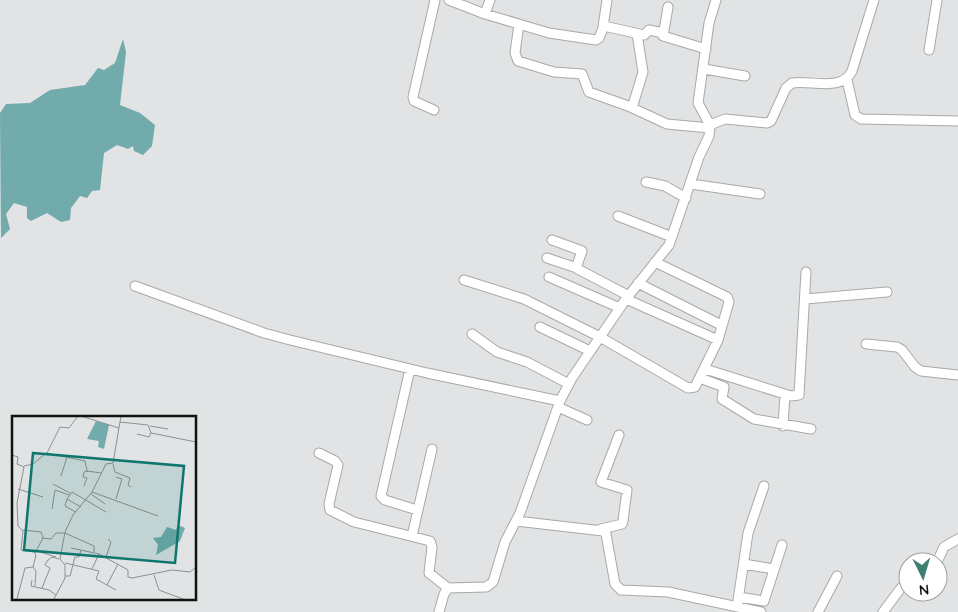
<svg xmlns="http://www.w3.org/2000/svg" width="958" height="612" font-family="Quicksand,sans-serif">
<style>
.water{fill:#71abab}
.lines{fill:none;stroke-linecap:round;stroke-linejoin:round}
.minor-casing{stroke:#a7a9aa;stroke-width:11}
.minor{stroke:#fff;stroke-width:9}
.inset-road{fill:none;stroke:#8d8f90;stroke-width:1}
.view{fill:#0f766e;fill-opacity:0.15;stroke:#0f766e;stroke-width:2.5}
.inset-edge{fill:none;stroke:#101111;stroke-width:2.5}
</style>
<rect width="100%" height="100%" fill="#e1e3e4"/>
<path class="water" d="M123 39 126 52 120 105 140 113 155 125 152 146 143 155 134 151 133 146 128 149 117 145 104 153 100 190 92 191 87 198 80 196 71 208 70 220 61 222 47 213 31 221 27 218V207L14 203 6 214 10 229 1 238 0 113 6 104 30 103 50 90 85 85 98 68 104 70 115 63Z"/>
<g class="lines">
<defs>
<path id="minor" d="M449 0 485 14 490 0
M668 7 663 36 706 49
M485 14 549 33 596 40 599 38 604 26 644 35 649 30 663 33
M519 24 515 53 518 61 554 72 582 74 589 92 628 106 667 124 710 128
M603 27 607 0
M929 50 937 0
M704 69 745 76
M847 80 855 115 861 119 958 121
M632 108 643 72 637 34
M434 110 414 101 413 97 435 0
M710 125 725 119 767 123 771 121 786 88 792 83C812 80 842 92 852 71L874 0
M646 182 665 186 686 198
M691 184 760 194
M618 216 672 237
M552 240 582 251 576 268
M547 258 574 267 629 296
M549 277 620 308
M464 280 524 299 600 337 688 388 695 387 718 340
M638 283 721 325
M135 286 264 333 290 340 427 373 560 401
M626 299 718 340 729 302 727 297 655 262
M805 299 887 292
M540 327 590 351
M472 334 497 352 527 362 569 384
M866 344 897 347 902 350 915 367 921 371 958 375
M410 369 381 496 385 500 417 510
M705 369 791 396 799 395 806 272
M700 378 724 387 722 399 754 419 811 429
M558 407 587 420
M783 426 785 394
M319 453 335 461 338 465 329 504 330 510 354 522 430 541 432 547 429 573 448 588
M516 521 603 531 606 534 615 584 621 590 668 592 761 612
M601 529 622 524 623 521 627 490 601 482 619 435
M412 536 432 449
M937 562 944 547 958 539
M744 564 774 569
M739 597 764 601 782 545
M737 607 748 533 764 486
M439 612 444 594 448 588 486 587 493 582 505 542 520 513 560 401 572 378 626 299 669 245 699 157 709 136 710 125 698 103 709 23 716 0
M818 612 837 576
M883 612 901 588 908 583"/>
</defs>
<use href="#minor" class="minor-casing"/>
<use href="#minor" class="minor"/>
</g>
<g transform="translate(12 416)">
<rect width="184" height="184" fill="#e1e3e4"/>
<path d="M84 5 97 9 92 33 86 31 87 25 75 23ZM166 109 173 112 168 125 144 139 146 129 141 122 149 121 155 111 164 114Z" fill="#71abab"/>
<path class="inset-road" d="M69 0 107 12M108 6 136 9 139 17 184 26M138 10 156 13M125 18 137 21 139 17M35 37 48 11 57 12 66 0M0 39 6 41 5 48 12 51 5 87 6 110 11 115 9 134 22 136 24 139 21 151 13 152 5 183M101 48 103 56 118 62 116 69 119 71M12 50 21 48 34 37 73 45 75 55 89 57M49 60 55 41M41 68 58 77M72 70 75 62 71 61 72 56 76 55M6 73 31 81M80 76 146 100M79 78 93 88M55 83 60 76 94 96M104 83 110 63 104 61M40 93 43 74 57 79M64 96 53 90 55 83 69 91M11 114 29 116 31 122M53 117 82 130V136M59 132 87 138M25 135 44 141M23 137 31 122 39 123 44 117H53M94 141 99 126 96 123M53 147 87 155 84 163 104 174M21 151 24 155 23 170M80 153 87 138 116 154V161L120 162 160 154 178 156 184 151M142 159 147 174 171 183M53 160H58L63 141H67L69 134M20 164 19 170 37 174 44 179M95 169 106 148M30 172 38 152 33 149 35 145 40 141 47 143M42 183 53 162V149L48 143 53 116 61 99 80 76 94 48 101 47 109 0"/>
<path class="view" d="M21 37 172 50 163 147 12 134Z"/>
<rect width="184" height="184" class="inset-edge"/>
</g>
<g transform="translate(923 577) rotate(175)"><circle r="24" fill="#ffffff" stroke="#9fa0a0"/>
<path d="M0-4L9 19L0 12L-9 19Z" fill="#3d7f71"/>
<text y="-8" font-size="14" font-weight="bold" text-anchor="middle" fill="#101111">N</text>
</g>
</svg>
